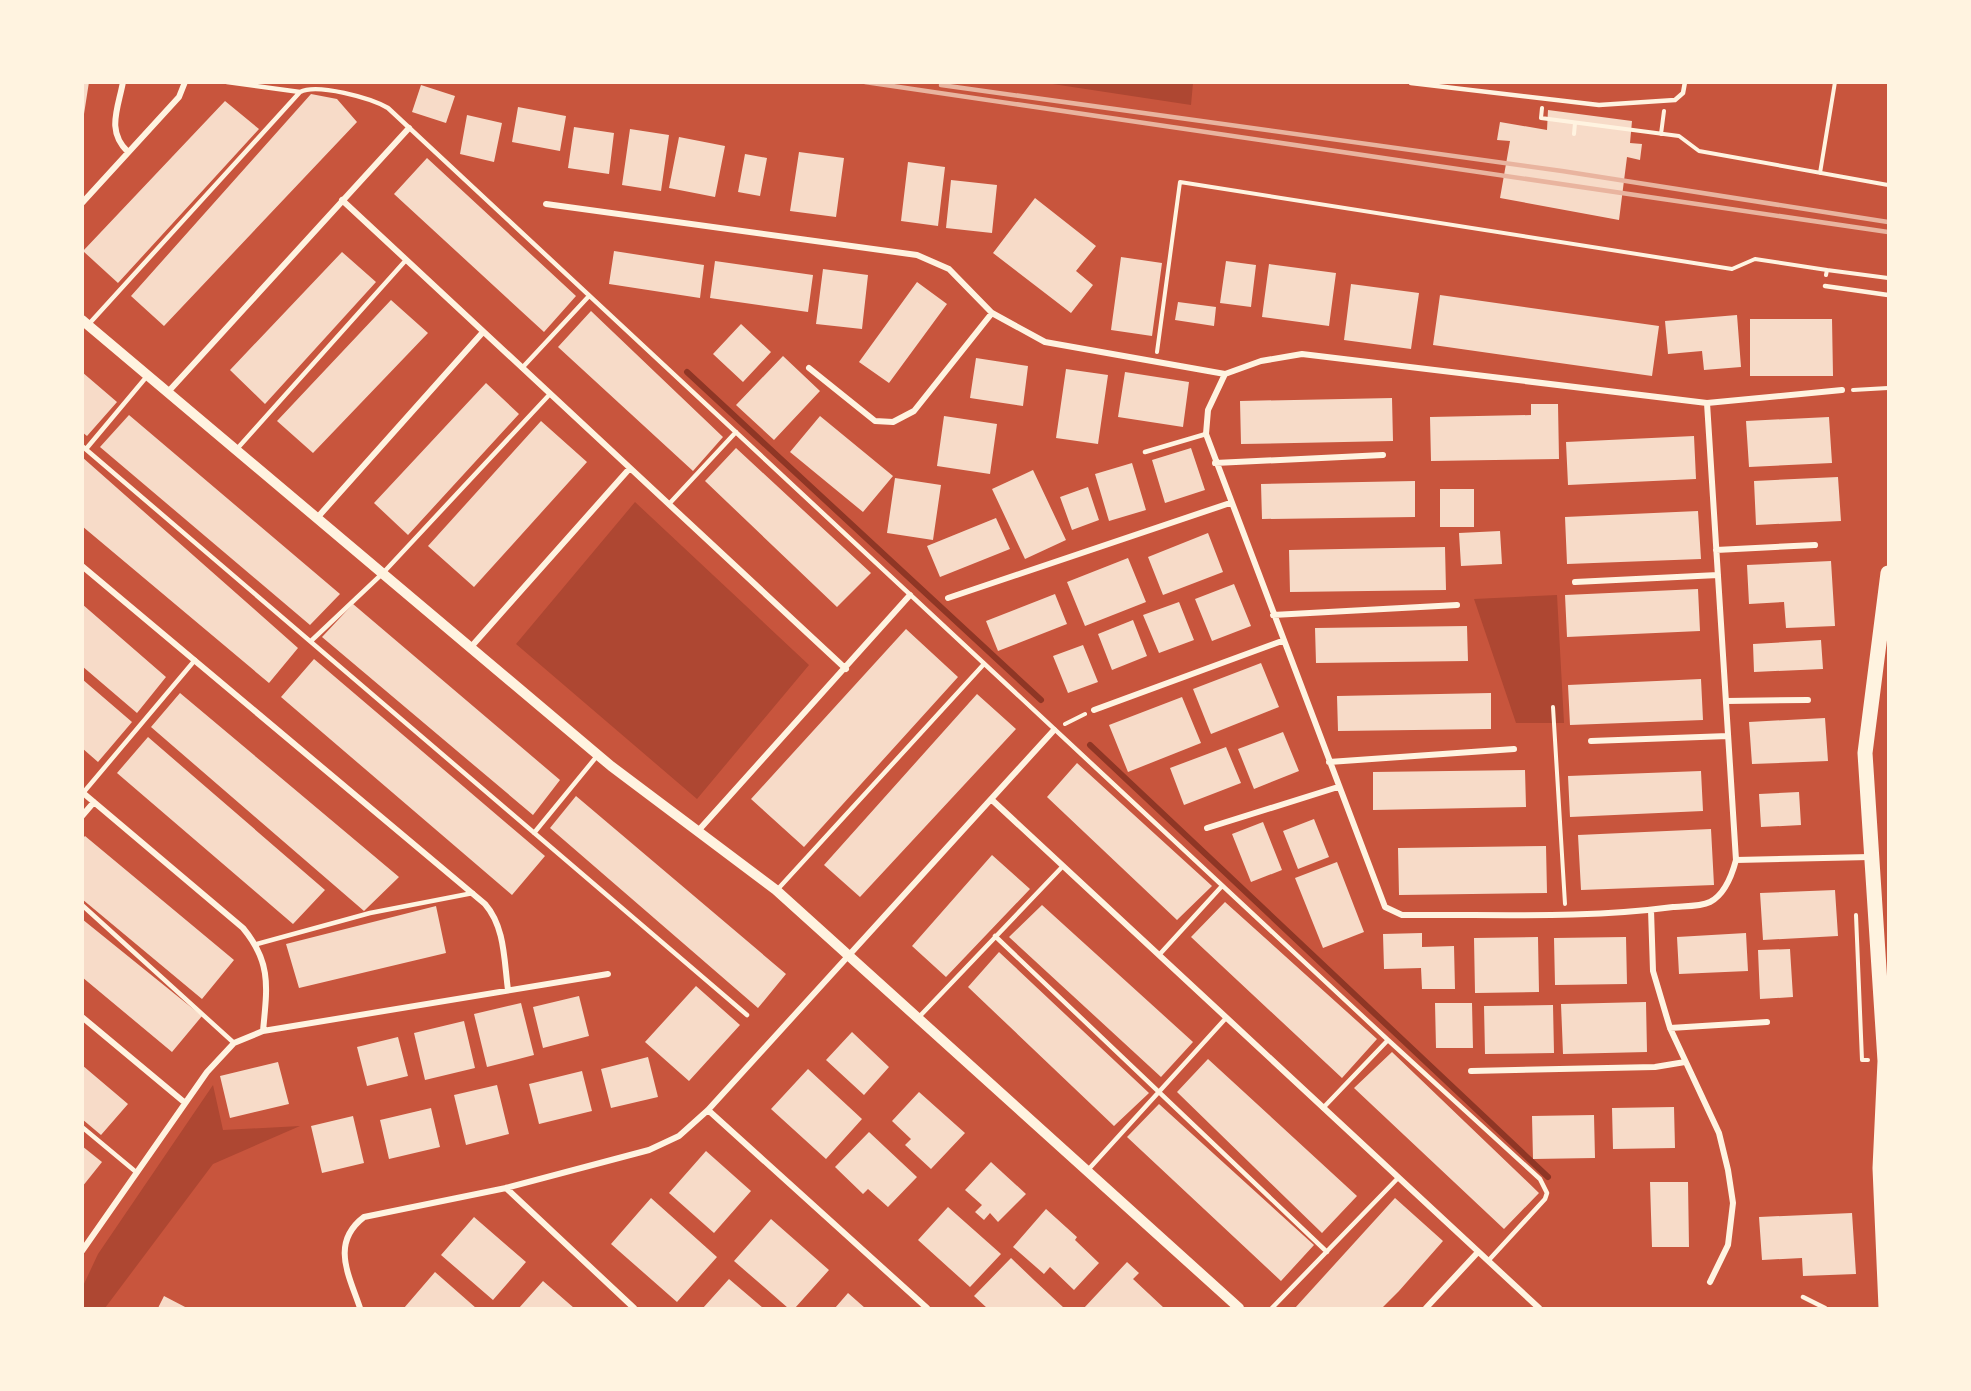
<svg xmlns="http://www.w3.org/2000/svg" width="1971" height="1391" font-family="'Alegreya Sans',sans-serif">
<style>
.green{fill:#ae4732}
.lines{fill:none;stroke-linecap:round;stroke-linejoin:round}
.stream{stroke:#8f3625;stroke-width:6}
.building{fill:#f7dbc8}
.path{stroke:#fff3e0;stroke-width:4}
.service{stroke:#fff3e0;stroke-width:4.5}
.minor{stroke:#fff3e0;stroke-width:6}
.tertiary{stroke:#fff3e0;stroke-width:10}
.primary{stroke:#fff3e0;stroke-width:15}
.rail{stroke:#e9b49f;stroke-width:4.5}
</style>
<rect width="100%" height="100%" fill="#c8553d"/>
<path class="green" d="M1046 83 1193 82V83L1191 105Z
M635 502 809 665 697 799 516 644Z
M1557 595 1564 723H1516L1474 599Z
M213 1085 223 1130 300 1126 213 1164 105 1308H83V1286L98 1254Z"/>
<g class="lines">
<path class="stream" d="M687 372 1041 700
M1090 745 1548 1177"/>
</g>
<path class="building" d="M82 82H89L84 114H82Z
M421 85 455 96 446 123 412 112Z
M311 94 337 99 357 122 164 326 131 296Z
M225 101 259 129 118 283 83 251Z
M518 107 566 116 560 151 512 142Z
M1548 110 1632 121 1630 143 1642 144 1640 160 1627 157 1619 220 1500 198 1510 141 1497 140 1500 122 1547 130Z
M467 115 502 123 494 162 460 154Z
M574 127 614 133 609 174 568 168Z
M630 129 669 135 661 191 622 185Z
M679 137 725 146 715 197 669 188Z
M799 152 844 158 836 217 790 211Z
M745 154 767 158 760 196 738 192Z
M427 158 576 296 544 332 394 194Z
M908 162 945 167 938 226 901 221Z
M951 180 997 185 992 233 946 228Z
M1035 198 1096 246 1076 271 1093 285 1071 313 993 253Z
M614 251 704 265 700 298 609 284Z
M342 252 376 282 265 404 230 370Z
M1121 257 1162 263 1152 336 1111 330Z
M715 261 813 275 808 312 710 298Z
M1226 261 1256 265 1251 307 1220 303Z
M1269 264 1336 273 1329 326 1262 317Z
M823 269 868 275 862 329 816 324Z
M917 282 947 304 889 383 859 362Z
M1351 284 1419 293 1411 349 1344 340Z
M1440 295 1659 326 1652 376 1433 345Z
M391 300 428 333 313 453 277 421Z
M1178 302 1216 307 1214 326 1175 320Z
M591 311 723 437 693 471 558 347Z
M1737 315 1741 367 1704 370 1702 351 1668 354 1665 321Z
M1750 319H1832L1833 376H1750Z
M741 324 771 352 743 382 713 354Z
M783 356 820 391 774 440 736 405Z
M976 358 1028 366 1023 406 970 398Z
M1066 369 1108 375 1098 444 1056 438Z
M82 372 117 402 87 436 82 432Z
M1125 372 1189 382 1183 427 1118 417Z
M486 383 519 414 408 535 374 503Z
M1392 398 1393 441 1241 444 1240 401Z
M1531 404H1558L1559 459 1431 461 1430 417 1531 415Z
M129 415 340 594 310 625 100 447Z
M820 416 893 476 863 512 790 452Z
M944 416 997 424 990 474 937 466Z
M1829 417 1832 463 1749 467 1746 421Z
M541 421 587 462 474 587 428 546Z
M1694 436 1696 479 1568 485 1566 442Z
M736 448 871 573 837 607 705 481Z
M1191 448 1205 490 1165 503 1152 460Z
M82 457 298 648 269 683 82 526Z
M1132 463 1146 510 1109 521 1095 474Z
M1033 470 1066 540 1025 559 992 489Z
M1838 477 1841 521 1756 525 1754 481Z
M895 478 941 485 933 540 887 533Z
M1415 481V517L1262 519 1261 484Z
M1088 487 1099 520 1072 530 1060 497Z
M1440 489H1474V527H1440Z
M1698 511 1701 559 1567 564 1565 517Z
M996 518 1010 549 940 577 927 546Z
M1500 531 1502 564 1461 566 1459 533Z
M1208 533 1223 572 1163 595 1148 557Z
M1445 547 1446 590 1290 592 1289 550Z
M1128 558 1146 602 1085 626 1067 582Z
M1831 561 1835 626 1786 628 1784 602 1749 604 1747 565Z
M1234 584 1251 626 1212 641 1195 599Z
M1698 589 1700 631 1567 637 1565 595Z
M1055 594 1067 624 998 651 986 621Z
M1179 602 1194 640 1159 653 1143 615Z
M82 604 166 677 137 713 82 666Z
M353 604 560 780 533 815 322 637Z
M1133 620 1147 656 1112 670 1098 634Z
M1467 626 1468 661 1316 663 1315 628Z
M906 629 958 677 804 847 751 799Z
M1821 640 1823 669 1754 672 1753 644Z
M1083 645 1098 682 1068 693 1053 656Z
M314 659 545 856 512 895 281 697Z
M1261 663 1279 707 1211 734 1193 689Z
M82 679 132 722 98 762 82 748Z
M1701 679 1703 720 1570 725 1568 685Z
M180 693 399 877 364 911 151 727Z
M1491 693V729L1338 731 1337 696Z
M977 694 1016 729 860 897 824 865Z
M1182 697 1201 743 1128 772 1109 725Z
M1825 718 1828 761 1752 764 1749 722Z
M1283 732 1299 771 1254 789 1238 749Z
M148 737 325 890 293 924 117 773Z
M1226 747 1241 783 1184 805 1170 768Z
M1077 763 1212 886 1177 920 1047 797Z
M1525 770 1526 807 1373 810V772Z
M1701 771 1703 811 1570 817 1568 776Z
M1799 792 1801 825 1761 827 1759 794Z
M576 796 786 974 758 1008 550 828Z
M1314 819 1329 857 1298 869 1283 831Z
M1263 822 1282 870 1251 882 1232 834Z
M1711 829 1714 885 1581 890 1578 835Z
M85 836 234 960 202 999 82 899V839Z
M1546 846 1547 893 1399 895 1398 848Z
M992 855 1030 889 946 977 912 946Z
M1337 862 1364 932 1323 948 1295 878Z
M1835 890 1838 936 1763 940 1760 893Z
M1225 902 1377 1039 1342 1078 1191 937Z
M1042 905 1193 1042 1161 1077 1009 937Z
M436 906 446 953 299 988 286 944Z
M82 919 202 1016 172 1052 82 977Z
M1422 933V947L1454 946 1455 989H1422L1421 968 1384 969 1383 934Z
M1746 933 1748 971 1679 974 1677 937Z
M1538 937 1539 992 1475 993 1474 938Z
M1626 937 1627 984 1555 985 1554 938Z
M1790 949 1793 997 1760 999 1758 950Z
M999 952 1149 1093 1114 1126 968 987Z
M696 986 740 1025 689 1081 645 1042Z
M579 996 589 1036 543 1048 533 1007Z
M1646 1002 1647 1052 1563 1054 1561 1004Z
M521 1003 534 1055 487 1067 474 1014Z
M1435 1003H1472L1473 1048H1436Z
M1553 1005 1554 1053 1485 1054 1484 1006Z
M464 1021 475 1068 425 1080 414 1033Z
M852 1032 889 1067 864 1095 826 1060Z
M398 1037 408 1076 367 1086 357 1047Z
M1392 1052 1539 1193 1504 1229 1354 1088Z
M648 1057 658 1097 611 1108 601 1069Z
M1208 1059 1357 1196 1322 1233 1177 1092Z
M278 1062 289 1104 230 1118 220 1076Z
M82 1065 128 1104 101 1135 82 1119Z
M808 1069 862 1119 826 1159 771 1109Z
M582 1071 592 1111 539 1124 529 1084Z
M497 1085 509 1134 466 1145 454 1095Z
M919 1092 965 1133 931 1169 905 1145 911 1139 892 1121Z
M1159 1104 1314 1245 1281 1281 1127 1137Z
M1674 1107 1675 1148 1613 1149 1612 1108Z
M431 1108 440 1147 389 1159 380 1120Z
M1594 1115 1595 1158 1533 1159 1532 1116Z
M353 1116 364 1163 322 1173 311 1126Z
M869 1132 917 1177 888 1207 868 1189 863 1194 835 1167Z
M82 1146 102 1162 82 1187Z
M706 1151 751 1191 714 1233 669 1193Z
M991 1162 1026 1194 998 1222 990 1213 984 1220 975 1212 982 1205 965 1190Z
M1650 1182H1688L1689 1247H1652Z
M651 1198 717 1257 677 1302 611 1244Z
M1395 1198 1443 1241 1399 1291 1382 1308H1295Z
M948 1207 1001 1254 970 1287 918 1240Z
M1046 1209 1077 1237 1075 1240 1099 1263 1074 1290 1050 1267 1044 1274 1013 1247Z
M1852 1213 1856 1274 1803 1276 1802 1258 1762 1260 1759 1217Z
M474 1217 526 1262 493 1300 441 1255Z
M771 1219 829 1270 795 1308H788L734 1261Z
M1011 1258 1035 1281 1064 1308H987L974 1296Z
M1127 1262 1139 1273 1133 1279 1164 1308H1084Z
M435 1272 476 1308H404Z
M729 1279 763 1308H703Z
M543 1281 574 1308H519Z
M848 1293 865 1308H835Z
M164 1296 187 1308H158Z"/>
<g class="lines">
<path class="path" d="M1542 108 1541 118 1679 136 1699 151 1888 185
M1574 134 1575 123
M1661 134 1664 111
M1820 173 1835 82
M1827 270 1888 278
M1157 352 1180 182 1732 269 1755 259 1827 270 1826 275
M1853 390 1888 388
M1553 707 1565 904
M1065 724 1085 714
M1856 915 1862 1060H1868"/>
<path class="service" d="M227 82 300 92
M1411 83 1599 105 1675 100 1683 93 1685 82
M1825 286 1888 295
M88 325 300 92C317 83 371 98 388 108L1388 1040 1540 1179 1547 1193 1545 1199 1488 1261
M522 368 589 296
M82 446 747 1015
M86 449 148 375
M236 450 406 260
M1145 452 1206 434
M669 504 736 432
M311 641 383 573 550 394
M83 793 195 660
M534 833 597 756
M777 890 984 664
M82 905 234 1043
M995 936 1327 1252
M257 944 370 913 473 893
M1159 955 1222 886
M918 1018 1063 866
M1323 1108 1388 1040
M82 1127 136 1172
M1087 1171 1226 1018
M1803 1297 1825 1308
M1272 1308 1398 1178"/>
<path class="minor" d="M123 82C118 109 106 131 128 152
M342 200 846 669
M82 203 179 97 185 82
M546 204 917 255 949 269 992 313 1045 342 1225 374
M1302 354 1707 403 1736 860C1732 875 1724 895 1710 902 1700 907 1683 906 1673 907 1584 919 1492 914 1402 915L1385 907 1206 434 1208 410 1225 374 1261 361Z
M809 368 875 421 893 422 914 411 992 313
M168 392 409 128
M1707 403 1842 390
M1215 463 1383 455
M317 518 483 332
M1716 550 1815 545
M82 566 485 904C505 927 504 960 508 990
M1575 582 1718 575
M948 598 1230 503
M1273 615 1457 605
M471 647 630 468
M1726 701 1808 700
M1094 710 1282 641
M1591 741 1728 736
M1329 762 1514 749
M82 792 243 928C272 963 267 988 263 1031L234 1043 207 1072 82 1251
M991 799 1539 1308
M82 816 94 802
M1207 828 1338 787
M698 831 910 595
M1736 860 1870 857
M1651 910 1653 971 1670 1028 1719 1133 1728 1170 1733 1203 1728 1245 1710 1282
M82 1017 184 1102
M1670 1028 1767 1022
M263 1031 608 974
M1471 1071 1655 1067 1685 1062
M708 1110 927 1308
M506 1188 634 1308
M360 1308C349 1275 330 1243 364 1217L506 1188 649 1150 679 1136 708 1110 1054 730
M1426 1308 1478 1252"/>
<path class="tertiary" d="M82 320 611 766 776 890 1239 1308"/>
<path class="primary" d="M1886 1308 1880 1168 1885 1061 1865 753 1888 573"/>
<path class="rail" d="M865 82 1888 232
M941 85 1562 171 1888 222"/>
</g>
<rect width="1971" height="1391" fill="none" stroke="#fff3e0" stroke-width="168"/>
</svg>
